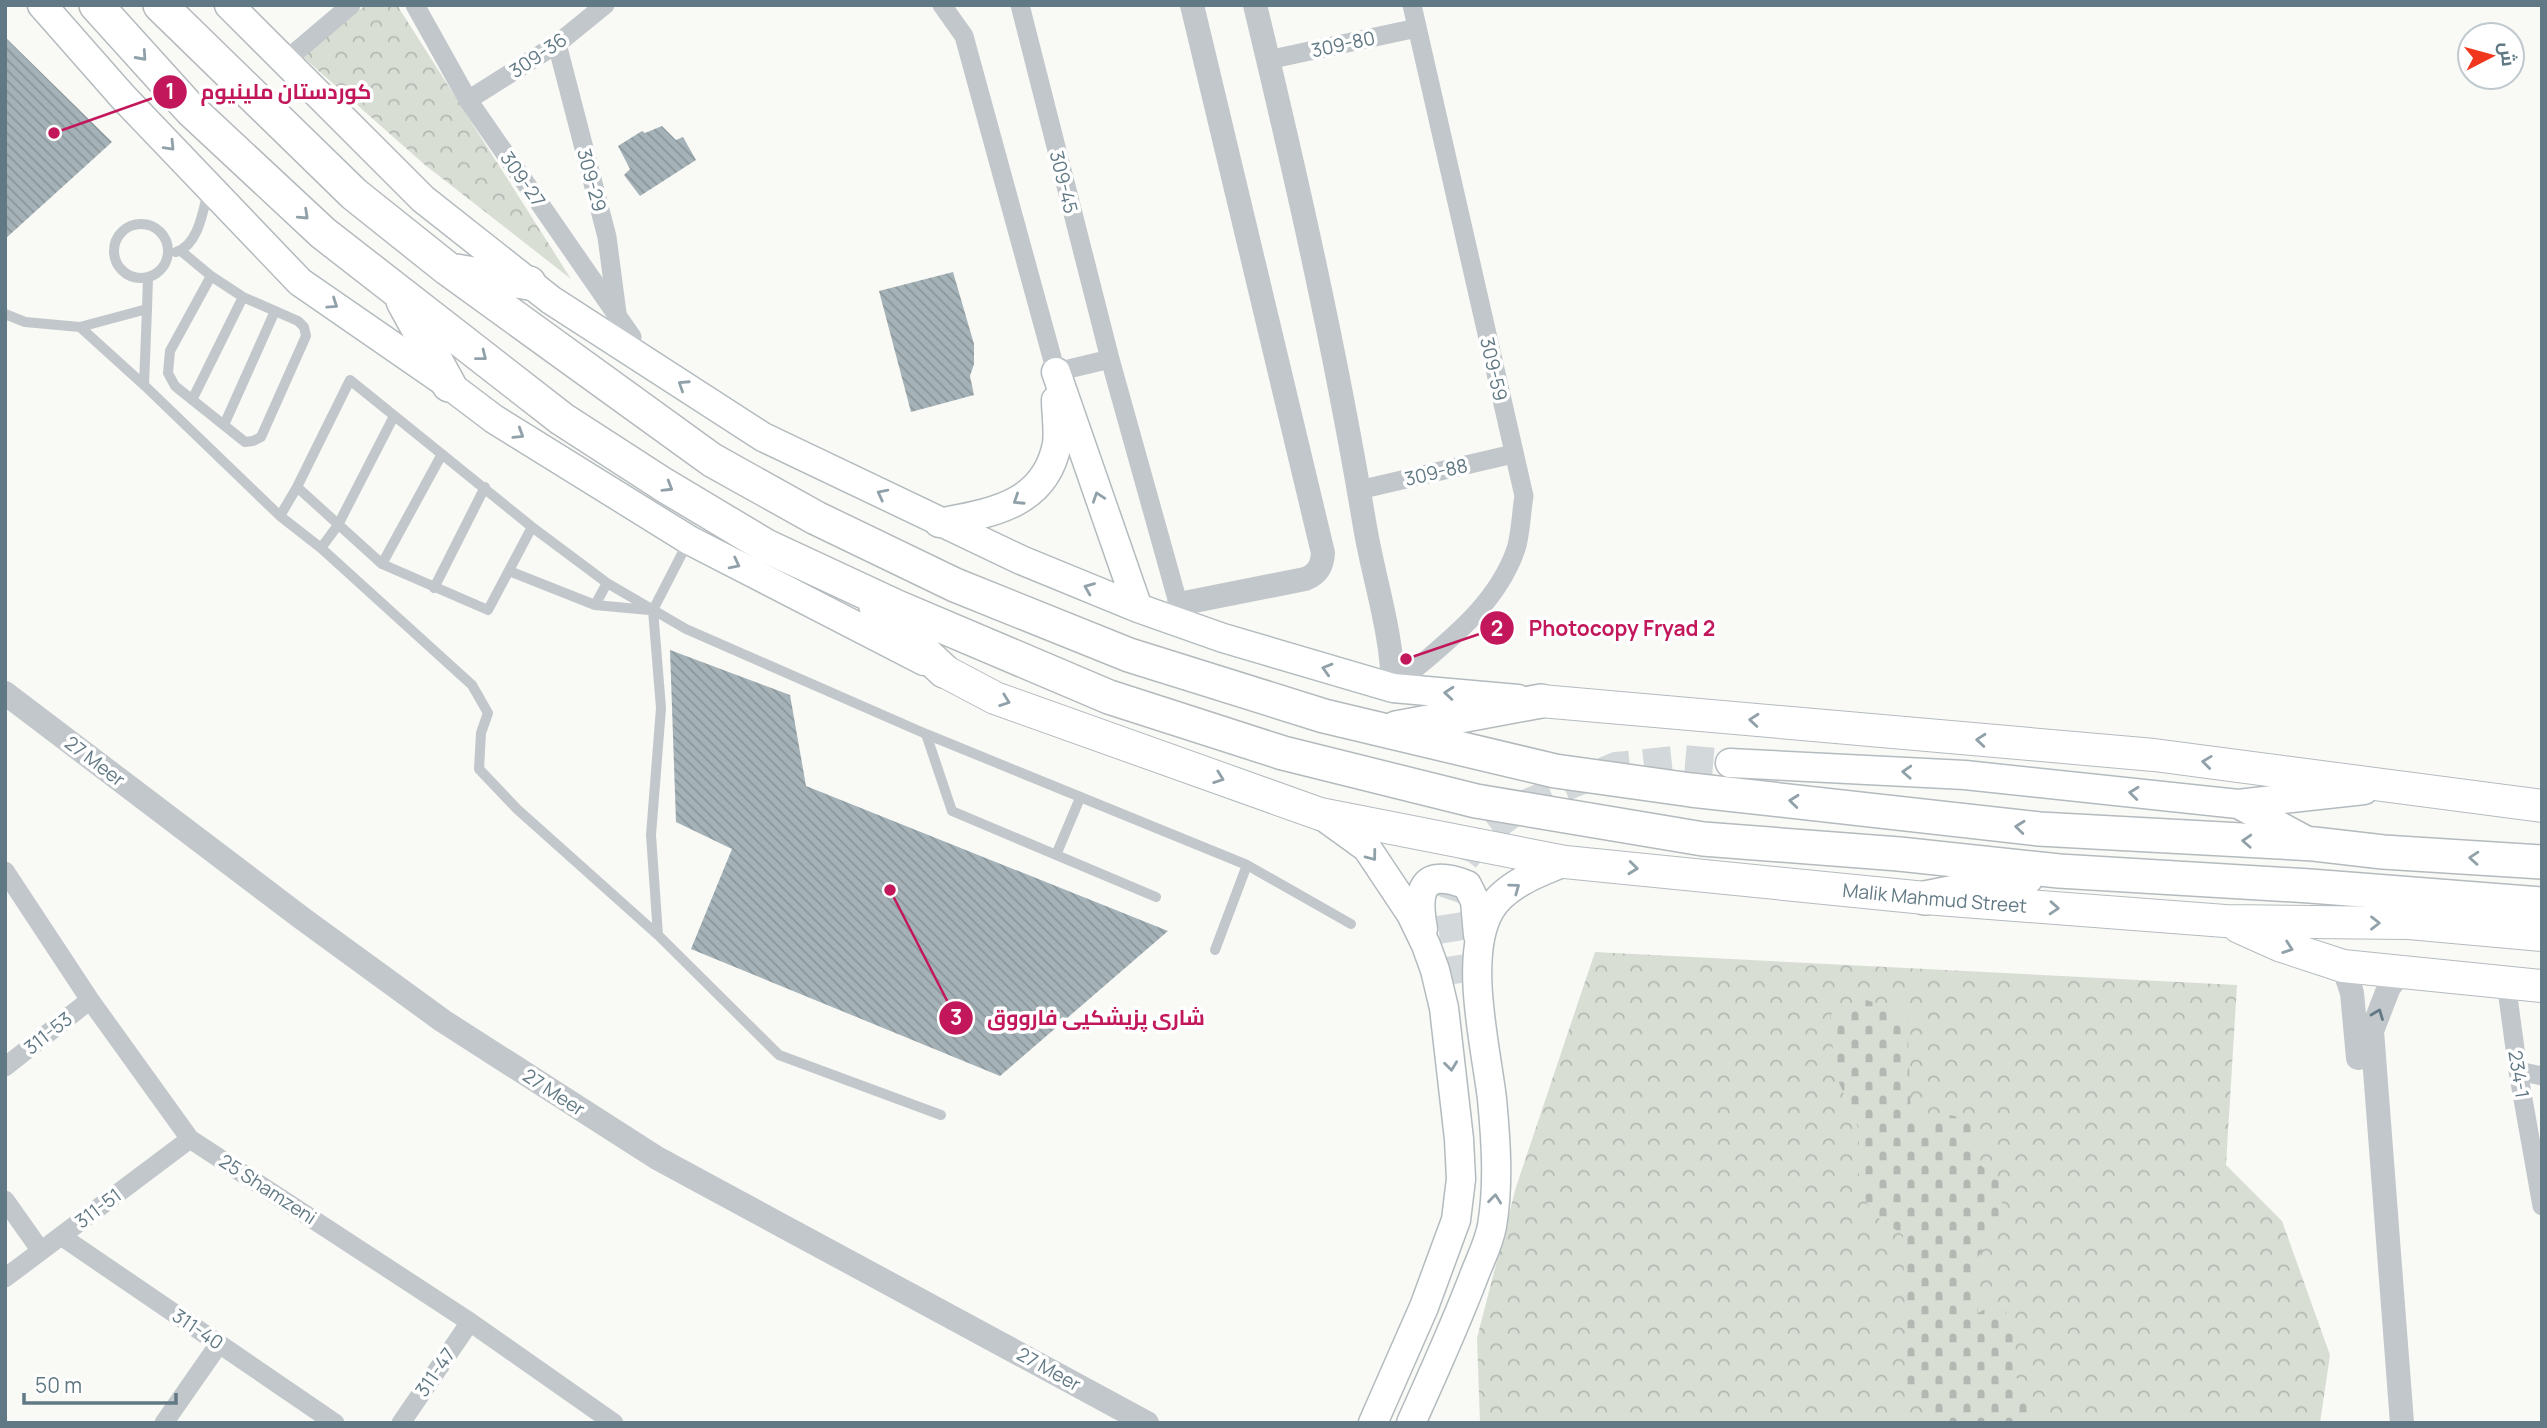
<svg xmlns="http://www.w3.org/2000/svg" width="2547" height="1428" font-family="Manrope,Cairo,sans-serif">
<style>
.forest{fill:url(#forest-crowns)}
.cemetery{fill:url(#cemetery-stones)}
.building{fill:url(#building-back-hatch)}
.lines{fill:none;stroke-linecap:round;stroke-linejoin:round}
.secondary-tunnel{stroke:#d3d9da;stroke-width:28;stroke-dasharray:28 14;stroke-linecap:butt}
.secondary-casing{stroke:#b3bbbf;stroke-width:31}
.primary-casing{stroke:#b4bbbf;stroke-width:34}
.trunk-casing{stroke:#b4babd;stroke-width:36}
.service{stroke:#c1c7ca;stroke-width:10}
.minor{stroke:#c1c7ca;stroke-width:19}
.tertiary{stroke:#c1c7ca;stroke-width:24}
.secondary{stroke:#fff;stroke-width:28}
.primary{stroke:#fff;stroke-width:32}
.trunk{stroke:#fff;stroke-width:33}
.oneway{stroke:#90a1a9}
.oneway2{stroke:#617984}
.labels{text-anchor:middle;stroke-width:7;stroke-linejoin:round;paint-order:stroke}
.street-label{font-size:19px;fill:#617984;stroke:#fff}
.leader{fill:none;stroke:#c2185b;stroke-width:2.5}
.callout-dot{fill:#c2185b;stroke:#fff;stroke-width:2.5}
.mark-label{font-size:21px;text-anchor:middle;font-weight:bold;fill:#fff}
.callout-label{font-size:21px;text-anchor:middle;font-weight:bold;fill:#c2185b;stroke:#fff;stroke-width:7;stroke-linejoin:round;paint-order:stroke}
</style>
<defs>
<pattern id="forest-crowns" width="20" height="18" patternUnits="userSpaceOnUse" patternTransform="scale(1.75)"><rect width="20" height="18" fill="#d9ded5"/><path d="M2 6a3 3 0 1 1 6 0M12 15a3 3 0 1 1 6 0" fill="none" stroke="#b3b9b2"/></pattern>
<pattern id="cemetery-stones" width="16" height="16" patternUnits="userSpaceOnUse" patternTransform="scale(1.75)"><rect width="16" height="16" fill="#d9ded5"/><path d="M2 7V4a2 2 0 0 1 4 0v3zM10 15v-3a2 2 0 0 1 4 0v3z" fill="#b3b9b2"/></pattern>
<pattern id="building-back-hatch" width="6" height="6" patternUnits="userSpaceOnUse" patternTransform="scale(1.75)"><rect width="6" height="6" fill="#a5b2b7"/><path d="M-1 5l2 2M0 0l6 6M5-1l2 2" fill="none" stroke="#8a969a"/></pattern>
</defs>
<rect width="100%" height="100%" fill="#f9f9f6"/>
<path class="forest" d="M367 5H397L571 279 425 165 294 49Z
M1595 952 2237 985 2226 1165 2282 1221 2330 1355 2320 1423H1480L1477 1338 1516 1187Z"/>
<path class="cemetery" d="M1866 1000 1907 1012 1911 1118 1934 1123 1950 1115 1977 1122 1973 1159 2006 1186 1996 1227 1976 1260 1978 1313 2002 1300 2016 1344 2013 1369 2032 1415 2014 1423H1946L1907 1394 1903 1235 1870 1212 1859 1181V1130L1835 1073 1830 1015Z"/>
<path class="building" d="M5 37 112 142 5 239Z
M662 126 676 140 683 137 696 160 640 196 624 175 630 169 618 146 642 131 645 133Z
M953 272 974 344V364L970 376 974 395 911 412 879 291Z
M670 650 790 695 806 786 1168 931 1000 1076 691 949 732 849 676 822Z"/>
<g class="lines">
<path class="secondary-tunnel" d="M1461 983 1449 906 1465 859 1485 834 1527 803 1616 766 1683 759 1730 763"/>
<defs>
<path id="secondary" d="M42 5 123 97 300 282 449 385 494 419 689 540 924 661
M229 5 423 199 551 300 763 437 1021 560 1138 608 1223 638 1393 688 1518 699
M1056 372 1138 608
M939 523C990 513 1045 506 1057 444 1059 430 1056 414 1056 400
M1730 763 1965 775 2238 804 2311 843
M2238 804 2364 790
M1320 814 1367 848 1411 914 1426 945 1435 970 1444 1008 1459 1139 1461 1179 1456 1220 1424 1307 1373 1423
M1423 929C1416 890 1422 867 1467 885L1475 901 1478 935
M1411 1423C1433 1374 1455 1326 1474 1276 1480 1260 1489 1243 1492 1226 1499 1184 1496 1141 1492 1099 1486 1047 1463 957 1490 910 1505 885 1539 872 1565 862"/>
<g id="primary">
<path id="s1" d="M944 671 995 698 1320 814 1565 862 1925 898 2225 921 2409 923 2542 935"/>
<path d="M1541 701 2154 755 2542 806"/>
<path d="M2239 927 2279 945 2343 966 2542 986"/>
</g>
<path id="trunk" d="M96 5 191 110 323 233 562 419 664 485 766 546 897 607 1109 697 1283 753 1476 801 1703 839 1899 854 2059 871 2310 886 2542 904
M160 5 354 194 448 269 712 460 816 518 955 585 1129 655 1324 716 1555 771 1691 790 2039 829 2314 844 2383 852 2542 862
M456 271 529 283
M403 301 449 385
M876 607 944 671
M1396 728 1541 701
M1925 898 2026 878"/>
</defs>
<use href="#secondary" class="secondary-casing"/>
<use href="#primary" class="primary-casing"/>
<use href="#trunk" class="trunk-casing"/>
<path class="service" d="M114 251a27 27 0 1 1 54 0a27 27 0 1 1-54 0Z
M181 251 211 276 243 297 298 321 304 327 306 336 261 437 253 441 245 442 175 386 168 373 170 351 211 276
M176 252C199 245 203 210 208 191
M147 309 148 277
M5 314 25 322 80 327 144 385 280 516 321 548 472 685 488 713 481 733 479 769 517 809 658 935 779 1055 941 1115
M80 327 147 309 144 385
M192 400 243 297
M224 425 275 311
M297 487 382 564 488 610 532 527
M280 516 297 487 350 380 532 527 607 583 686 629 926 734 1247 865 1351 924
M321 548 338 525 394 416
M382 564 442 454
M509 571 595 605 649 610
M434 588 485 487
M595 605 607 583
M926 734 952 811 1156 897
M1056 855 1080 798
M658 935 651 835 661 708 653 610 688 542
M1215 950 1247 865"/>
<path class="minor" d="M415 5 468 100 632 337 630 350
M942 5 964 36 1056 372 1110 359
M1020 5 1110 359 1182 617
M557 44 607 237 617 313
M1268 60 1417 28
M284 62 351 5
M468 100 557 44 605 5
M1359 490 1513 454
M1393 688C1439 647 1495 610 1516 549 1521 533 1521 513 1524 496L1412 5
M5 871 90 1000 190 1139 470 1322 614 1423
M2506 982 2518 1071 2542 1206
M5 1067 90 1000
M2518 1071 2542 1076
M5 1200 41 1251
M61 1236 335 1423
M5 1278 190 1139
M164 1423 219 1344
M401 1423 470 1322"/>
<path class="tertiary" d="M1255 5C1296 176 1335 347 1364 521 1373 578 1392 629 1393 688
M1179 604 1305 579C1318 574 1322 566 1323 553L1192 5
M5 693 303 919 443 1021 657 1158 1147 1423
M2343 966 2352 993 2358 1058
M2402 1423 2372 1031 2389 987 2402 972"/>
<use href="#secondary" class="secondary"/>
<use href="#primary" class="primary"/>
<use href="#trunk" class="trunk"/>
</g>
<defs><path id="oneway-chevron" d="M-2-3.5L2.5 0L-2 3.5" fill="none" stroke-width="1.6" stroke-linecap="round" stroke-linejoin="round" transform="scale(1.75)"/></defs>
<g class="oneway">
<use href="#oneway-chevron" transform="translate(142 56) rotate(48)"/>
<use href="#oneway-chevron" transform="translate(170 146) rotate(46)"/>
<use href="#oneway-chevron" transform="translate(304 215) rotate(43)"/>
<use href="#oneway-chevron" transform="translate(333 304) rotate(34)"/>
<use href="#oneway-chevron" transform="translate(482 356) rotate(38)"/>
<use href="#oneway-chevron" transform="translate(683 385) rotate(-147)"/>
<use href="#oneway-chevron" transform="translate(519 434) rotate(32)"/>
<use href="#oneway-chevron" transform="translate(668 487) rotate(31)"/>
<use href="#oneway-chevron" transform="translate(882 494) rotate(-153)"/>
<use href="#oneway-chevron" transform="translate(1098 497) rotate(-109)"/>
<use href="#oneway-chevron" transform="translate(1018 500) rotate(147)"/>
<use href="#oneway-chevron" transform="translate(735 564) rotate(27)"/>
<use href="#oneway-chevron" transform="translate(1089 588) rotate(-158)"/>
<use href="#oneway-chevron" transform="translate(1327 669) rotate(-164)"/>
<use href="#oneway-chevron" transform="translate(1449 693) rotate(-175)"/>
<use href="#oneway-chevron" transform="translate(1005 701) rotate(20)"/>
<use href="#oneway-chevron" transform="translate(1754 720) rotate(-175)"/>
<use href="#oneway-chevron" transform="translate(1981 740) rotate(-175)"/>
<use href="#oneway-chevron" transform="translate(2207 762) rotate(-173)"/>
<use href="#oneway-chevron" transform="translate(1907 772) rotate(-177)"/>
<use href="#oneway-chevron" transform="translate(1219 778) rotate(20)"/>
<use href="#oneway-chevron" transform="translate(2134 793) rotate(-174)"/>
<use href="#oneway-chevron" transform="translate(1794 801) rotate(-174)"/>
<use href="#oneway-chevron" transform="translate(2020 827) rotate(-174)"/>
<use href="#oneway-chevron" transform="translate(2247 841) rotate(-177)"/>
<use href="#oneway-chevron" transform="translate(1372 856) rotate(53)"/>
<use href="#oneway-chevron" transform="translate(2474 858) rotate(-176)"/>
<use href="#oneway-chevron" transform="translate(1633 868) rotate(6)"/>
<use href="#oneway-chevron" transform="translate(1515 888) rotate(-36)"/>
<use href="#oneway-chevron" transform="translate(2054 908) rotate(4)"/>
<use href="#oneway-chevron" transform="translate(2375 923)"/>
<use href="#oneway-chevron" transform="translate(2288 948) rotate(19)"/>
<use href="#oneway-chevron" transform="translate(1451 1066) rotate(83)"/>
<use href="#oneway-chevron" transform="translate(1495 1199) rotate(-84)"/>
</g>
<use class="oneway2" href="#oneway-chevron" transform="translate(2378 1014) rotate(-69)"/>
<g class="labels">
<g class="street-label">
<text transform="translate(1343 44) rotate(-12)" y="7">309-80</text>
<text transform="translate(538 55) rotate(-34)" y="7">309-36</text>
<text transform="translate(523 179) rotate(55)" y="7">309-27</text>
<text transform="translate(592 180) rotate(75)" y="7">309-29</text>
<text transform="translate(1064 182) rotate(76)" y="7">309-45</text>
<text transform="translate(1494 369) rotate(77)" y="7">309-59</text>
<text transform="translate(1436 472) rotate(-13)" y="7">309-88</text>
<text transform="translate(95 761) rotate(37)" y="7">27 Meer</text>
<text dy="7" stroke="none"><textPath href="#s1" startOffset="1024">Malik Mahmud Street</textPath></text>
<text transform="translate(48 1033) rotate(-38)" y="7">311-53</text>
<text transform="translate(2519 1074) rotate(81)" y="7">234-1</text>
<text transform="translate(554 1092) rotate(33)" y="7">27 Meer</text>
<text transform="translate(268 1189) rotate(33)" y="7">25 Shamzeni</text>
<text transform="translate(98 1208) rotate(-37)" y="7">311-51</text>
<text transform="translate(198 1329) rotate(34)" y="7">311-40</text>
<text transform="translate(1049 1369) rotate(29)" y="7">27 Meer</text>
<text transform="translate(435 1372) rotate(-55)" y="7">311-47</text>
</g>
</g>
<path class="leader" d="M54 133L170 92M1406 659L1497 628M890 890L956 1018"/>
<g class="callout-dot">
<circle cx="54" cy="133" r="7"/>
<circle cx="1406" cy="659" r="7"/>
<circle cx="890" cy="890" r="7"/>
<circle cx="170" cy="92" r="18"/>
<circle cx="1497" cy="628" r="18"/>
<circle cx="956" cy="1018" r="18"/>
</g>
<g class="mark-label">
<text x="170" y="99">1</text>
<text x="1497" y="636">2</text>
<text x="956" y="1025">3</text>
</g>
<g class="callout-label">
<text x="286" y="99">کوردستان ملینیوم</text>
<text x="1622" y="636">Photocopy Fryad 2</text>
<text x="1096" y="1025">شاری پزیشکیی فارووق</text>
</g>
<rect width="2547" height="1428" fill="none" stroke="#617984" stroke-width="14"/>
<g transform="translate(2491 56) rotate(84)"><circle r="33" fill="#ffffff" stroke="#c0c9ce" stroke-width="2"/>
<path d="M0-5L12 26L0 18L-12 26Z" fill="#f1361e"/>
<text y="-10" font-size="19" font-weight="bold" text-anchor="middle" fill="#617984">ش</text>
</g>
<path d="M24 1393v10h152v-10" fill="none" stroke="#617984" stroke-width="3.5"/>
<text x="35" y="1393" font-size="21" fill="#617984" stroke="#ffffff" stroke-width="5" paint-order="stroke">50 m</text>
</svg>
